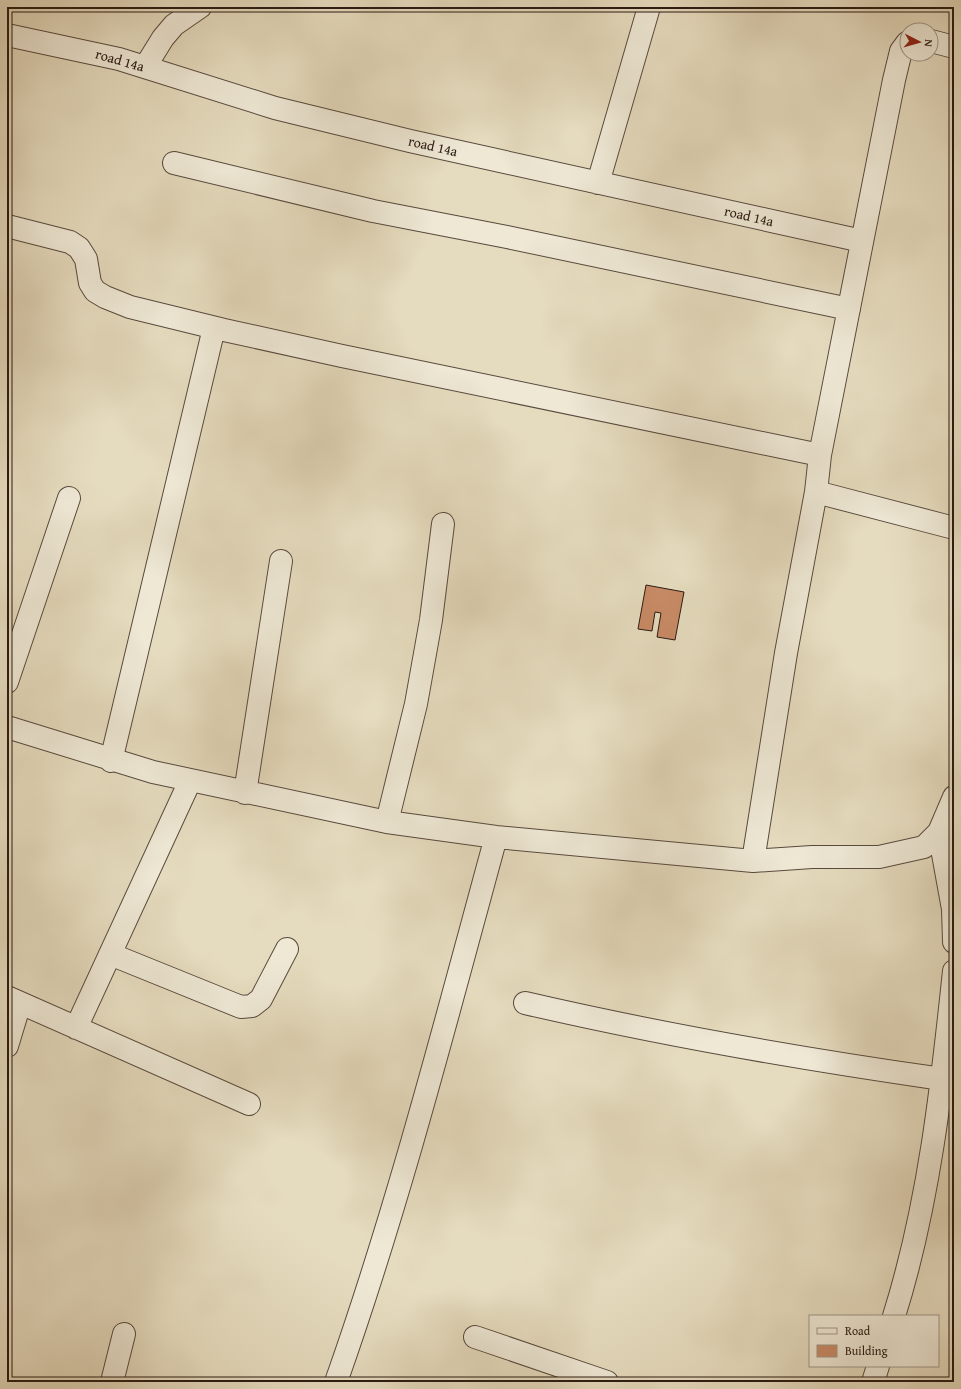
<svg xmlns="http://www.w3.org/2000/svg" width="961" height="1389" font-family="'Gentium Book Plus',serif">
<style>
.building{fill:#c88b66;stroke:#2a1a13}
.lines{fill:none;stroke-linecap:round;stroke-linejoin:round}
.street-casing{stroke:#594a3e;stroke-width:24}
.street{stroke:#eee8d5;stroke-width:22}
.labels{text-anchor:middle;stroke-width:3;stroke-linejoin:round;paint-order:stroke}
.street-label{font-size:14px;fill:#2a1a13;stroke:#eee8d5}
</style>
<rect width="100%" height="100%" fill="#e5dbbe"/>
<filter id="stains"><feTurbulence type="fractalNoise" baseFrequency=".005" numOctaves="4"/><feColorMatrix values="0 0 0 0 .2 0 0 0 0 .09 0 0 0 0 .02 0 0 0 .5 -.17"/></filter>
<radialGradient id="worn" r=".72"><stop offset=".6" stop-color="#630" stop-opacity="0"/><stop offset="1" stop-color="#630" stop-opacity=".3"/></radialGradient>
<path class="building" d="M646 585 684 592 675 640 657 637 661 613 655 612 652 631 638 629Z"/>
<g class="lines">
<defs>
<path id="street" d="M7 35 119 59 275 108 410 141 862 241
M931 41 954 47
M145 67 163 38 174 25 200 7
M174 163 373 211 507 237 849 309
M598 183 649 7
M7 226 70 242 79 248 86 259 90 283 95 291 105 297 130 307 224 330 342 356 820 455
M816 492 954 528
M7 682 69 498
M7 727 153 772 387 822 496 837 753 861 812 857H879L924 847 939 832 954 797
M111 761 214 328
M245 793 281 561
M387 822 416 704 431 620 443 524
M939 832 953 909 954 942
M753 861 786 653 816 492 820 455 894 80 901 51 907 43
M110 954 241 1007 252 1006 261 999 287 949
M7 997 249 1104
M525 1003C663 1035 802 1059 942 1079
M76 1028 190 781
M7 1046 20 1003
M894 1316C929 1205 942 1086 954 971
M475 1337 607 1382
M112 1382 124 1334
M336 1382C399 1204 446 1020 496 837
M873 1382 878 1366"/>
</defs>
<use href="#street" class="street-casing"/>
<use href="#street" class="street"/>
</g>
<g class="labels">
<g class="street-label">
<text transform="translate(120 60) rotate(16)" y="5">road 14a</text>
<text transform="translate(433 146) rotate(13)" y="5">road 14a</text>
<text transform="translate(749 216) rotate(13)" y="5">road 14a</text>
</g>
</g>
<rect width="961" height="1389" fill="none" stroke="#e5dbbe" stroke-width="24"/>
<rect x="8" y="8" width="945" height="1373" fill="none" stroke="#2a1a13" stroke-width="2"/>
<rect x="12" y="12" width="937" height="1365" fill="none" stroke="#2a1a13"/>
<rect x="809" y="1315" width="130" height="52" fill="#eee8d5" stroke="#a09687"/>
<rect x="817" y="1328" width="20" height="6" fill="#eee8d5" stroke="#a09687"/>
<text x="845" y="1335" font-size="12" fill="#2a1a13">Road</text>
<rect x="817" y="1345" width="20" height="12" fill="#c88b66" stroke="#a09687"/>
<text x="845" y="1355" font-size="12" fill="#2a1a13">Building</text>
<g transform="translate(919 42) rotate(96)"><circle r="19" fill="#eee8d5" stroke="#a09687"/>
<path d="M0-3L7 15L0 10L-7 15Z" fill="#8f2418"/>
<text y="-6" font-size="11" font-weight="bold" text-anchor="middle" fill="#2a1a13">N</text>
</g>
<rect width="100%" height="100%" filter="url(#stains)"/>
<rect width="100%" height="100%" fill="url(#worn)"/>
</svg>
